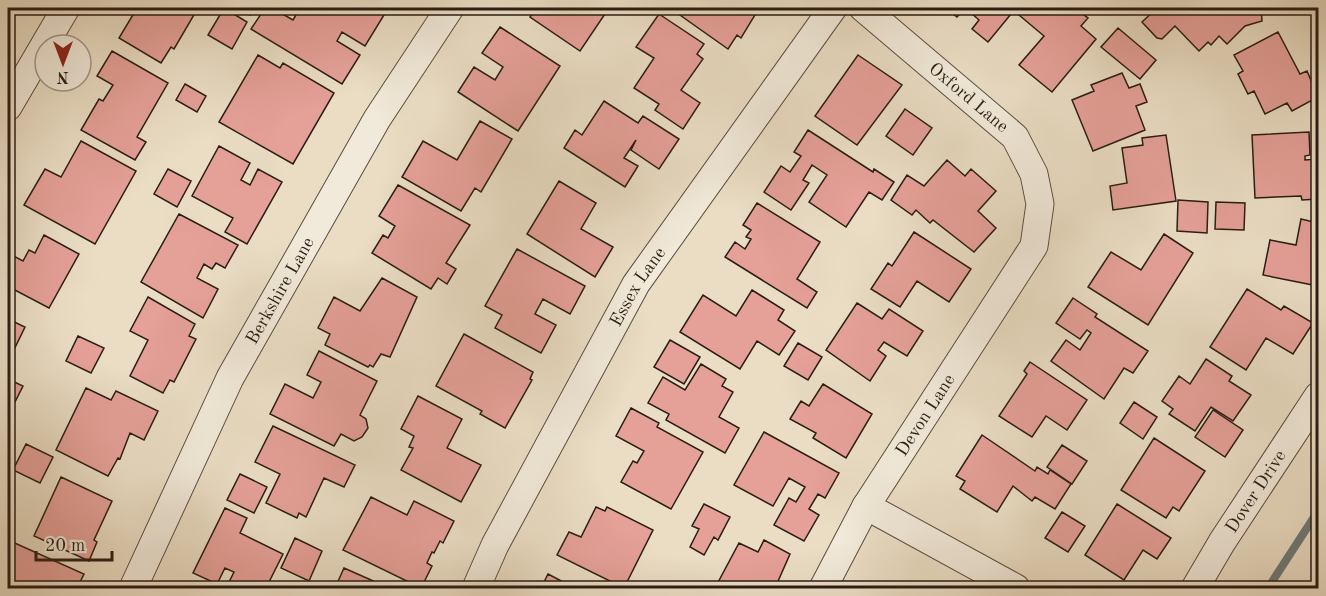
<svg xmlns="http://www.w3.org/2000/svg" width="1326" height="596" font-family="'Old Standard TT',serif">
<style>
.lines{fill:none;stroke-linecap:round;stroke-linejoin:round}
.stream{stroke:#707a7b;stroke-width:8}
.building{fill:#e5a098;stroke:#2a1d14;stroke-width:1.5}
.minor-casing{stroke:#5a4d40;stroke-width:29}
.minor{stroke:#f1e9d9;stroke-width:27}
.labels{text-anchor:middle;stroke-width:6;stroke-linejoin:round;paint-order:stroke}
.street-label{font-size:18px;fill:#2a1d14;stroke:#f1e9d9}
</style>
<rect width="100%" height="100%" fill="#eaddc4"/>
<filter id="stains"><feTurbulence type="fractalNoise" baseFrequency=".00333" numOctaves="4"/><feColorMatrix values="0 0 0 0 .2 0 0 0 0 .09 0 0 0 0 .02 0 0 0 .5 -.17"/></filter>
<radialGradient id="worn" r=".72"><stop offset=".6" stop-color="#630" stop-opacity="0"/><stop offset="1" stop-color="#630" stop-opacity=".3"/></radialGradient>
<g class="lines">
<path class="stream" d="M1268 588 1318 511"/>
</g>
<path class="building" d="M137 8H198L174 49 171 47 161 63 119 38Z
M224 8 247 22 232 49 208 35Z
M237 8H255L250 15Z
M265 8H272L293 20 300 8H372L384 15 365 46 342 32 337 41 360 55 342 84 251 29Z
M536 8H609L580 51 530 17Z
M670 8H757L758 10 741 38 737 35 728 49Z
M945 8H965L957 17Z
M974 8H1016L988 42 972 29 979 20 970 12Z
M1026 8H1074L1088 18 1081 26 1096 39 1052 92 1019 65 1044 36 1019 15Z
M1157 8H1261L1262 21 1245 26 1227 44 1219 36 1211 45 1208 42 1199 51 1175 26 1162 39 1157 38 1142 22Z
M659 14 704 44 697 54 703 59 681 90 700 103 683 129 655 110 659 104 634 88 654 58 636 47Z
M500 27 560 66 518 131 458 92 474 67 495 80 503 67 482 53Z
M1118 28 1156 60 1140 79 1101 47Z
M1278 32 1300 74 1307 71 1318 97 1292 111 1287 103 1265 114 1254 91 1248 94 1238 74 1243 71 1234 55Z
M112 51 168 83 137 137 146 142 135 160 81 130 99 99 103 101 113 85 97 76Z
M258 55 280 68 283 63 334 93 293 164 219 122Z
M858 55 902 85 857 145 815 116Z
M1122 73 1129 88 1140 84 1147 102 1136 106 1145 130 1093 151 1072 100 1094 91 1091 85Z
M185 84 206 96 197 112 176 100Z
M604 101 638 123 643 116 679 139 659 169 631 150 636 140 624 158 638 166 625 187 564 148 575 130 582 135Z
M905 109 932 128 913 155 886 136Z
M480 121 512 139 481 192 475 188 461 211 402 177 423 141 457 160Z
M808 130 873 172 874 169 894 182 882 200 869 192 846 227 809 202 827 175 812 165 803 180 809 183 791 210 764 192 781 166 790 172 801 156 794 152Z
M1309 132 1310 155 1305 156V160L1318 159V199L1302 200 1301 196 1255 198 1252 135Z
M1166 135 1176 201 1113 210 1110 186 1127 183 1122 148 1143 145 1142 138Z
M81 141 136 171 95 244 24 205 45 169 61 177Z
M219 146 250 163 241 180 250 185 258 169 282 182 247 244 225 232 233 218 192 196Z
M947 160 965 176 971 169 996 191 978 211 996 228 974 252 933 220 930 223 916 210 912 215 891 200 907 175 924 186Z
M168 169 191 181 177 207 154 194Z
M559 181 596 203 581 229 613 247 595 277 527 234Z
M398 185 470 225 446 263 456 269 447 284 438 278 431 289 372 253 383 235 388 238 395 226 379 216Z
M1178 200 1208 202 1207 233 1177 231Z
M1216 202 1245 203 1244 230 1215 229Z
M757 203 820 242 797 279 817 292 807 308 725 257 735 242 745 249 751 239 746 237 751 230 743 225Z
M179 214 238 245 225 268 216 263 212 269 204 264 197 278 218 289 203 318 141 282Z
M1301 219 1318 223V286L1263 275 1270 240 1296 245Z
M914 232 971 269 949 302 917 281 900 307 871 289 888 263 892 266Z
M1164 234 1193 253 1148 325 1088 287 1111 252 1141 270Z
M44 235 79 254 49 308 13 289 8 296V253L23 261 29 250 35 253Z
M517 249 585 286 570 314 543 299 535 314 556 325 541 353 495 328 502 315 485 306Z
M382 278 417 297 390 357 381 354 373 367 370 365 368 367 325 345 330 334 318 328 334 297 360 311Z
M1247 289 1281 310 1284 306 1313 323 1293 354 1266 338 1246 370 1210 347Z
M752 290 784 310 778 320 795 331 779 355 757 341 740 369 680 332 703 295 736 316Z
M148 297 195 324 189 336 196 339 174 382 170 380 163 393 130 376 148 340 130 331Z
M1073 298 1097 314 1095 317 1148 351 1133 373 1124 368 1104 399 1051 361 1066 340 1080 350 1091 333 1087 330 1080 339 1056 323Z
M857 303 882 319 889 309 923 331 907 356 884 342 878 350 886 356 870 381 826 350Z
M8 319 25 327 8 362Z
M464 334 533 372 530 379 532 380 505 428 480 414 482 411 436 386Z
M78 336 104 348 91 373 66 361Z
M670 340 700 357 684 384 654 367Z
M798 343 822 357 808 380 784 366Z
M319 351 377 381 360 415 366 419 368 428 362 437 354 441 341 434 334 446 270 414 285 384 313 398 321 382 307 375Z
M1206 359 1232 376 1229 381 1251 395 1233 421 1211 407 1195 431 1169 414 1173 409 1162 401 1179 376 1190 384Z
M1030 362 1087 400 1067 430 1046 416 1032 437 999 416 1027 374 1024 371Z
M701 364 726 379 722 386 733 392 719 417 739 428 725 453 666 420 669 414 648 403 663 377 685 390Z
M8 379 23 386 11 410 8 408Z
M823 384 872 414 846 458 813 438 816 433 790 419 801 401 809 406Z
M86 388 111 400 116 391 158 411 144 440 130 433 120 459 118 458 108 476 56 450Z
M418 396 462 419 447 448 481 465 461 502 401 470 413 448 409 447 414 436 401 429Z
M1134 402 1157 417 1143 439 1120 423Z
M631 408 659 423 657 427 703 452 671 509 621 482 633 461 637 463 644 451 616 436Z
M1213 410 1243 430 1225 457 1195 437Z
M273 426 355 465 344 487 324 478 306 517 299 513 297 518 266 503 280 474 255 462Z
M764 432 839 473 825 498 818 494 809 509 819 515 804 541 774 525 789 498 796 502 805 487 789 478 773 506 734 485Z
M982 435 1035 471 1037 467 1048 474 1050 470 1071 484 1055 509 1035 497 1032 501 1013 486 997 512 960 489 965 481 956 476Z
M1154 438 1205 471 1179 511 1173 507 1166 518 1121 490Z
M26 444 53 457 40 483 13 470Z
M1062 445 1087 461 1072 484 1047 467Z
M240 474 267 487 254 513 227 500Z
M61 477 112 501 94 540 97 542 89 561 34 536Z
M371 497 407 515 414 501 454 521 443 543 440 541 434 553 432 552 427 563 432 566 421 588 343 550Z
M704 504 730 517 718 540 714 537 704 555 690 547 699 529 692 526Z
M1117 504 1171 538 1157 559 1143 550 1124 580 1085 555Z
M596 507 605 511 607 507 653 530 624 588 557 555 569 532 581 537Z
M225 508 247 518 240 533 283 554 266 588H226L234 572 225 568 217 584 193 573Z
M1062 512 1085 526 1068 552 1045 538Z
M295 538 322 551 309 581 281 568Z
M8 540 84 574 77 588H44L34 584 32 588H8Z
M764 540 790 554 775 588H715L739 543 758 552Z
M344 568 389 588H335Z
M548 574 569 585 567 588H541Z"/>
<g class="lines">
<defs>
<g id="minor">
<path d="M8 107 66 8"/>
<path d="M866 506 1016 588"/>
<path id="s1" d="M133 588 230 378 377 119 450 8"/>
<path id="s2" d="M476 588 495 545 636 284 833 8"/>
<path id="s3" d="M823 588 866 506 1034 246 1040 204 1034 174 1015 137 863 8"/>
<path id="s4" d="M1195 588 1222 542 1318 396"/>
</g>
</defs>
<use href="#minor" class="minor-casing"/>
<use href="#minor" class="minor"/>
</g>
<g class="labels">
<g class="street-label">
<text transform="translate(969 97) rotate(40)" y="6">Oxford Lane</text>
<text dy="6" stroke="none"><textPath href="#s2" startOffset="342">Essex Lane</textPath></text>
<text dy="6" stroke="none"><textPath href="#s1" startOffset="332">Berkshire Lane</textPath></text>
<text dy="6" stroke="none"><textPath href="#s3" startOffset="201">Devon Lane</textPath></text>
<text dy="6" stroke="none"><textPath href="#s4" startOffset="114">Dover Drive</textPath></text>
</g>
</g>
<rect width="1326" height="596" fill="none" stroke="#eaddc4" stroke-width="30"/>
<rect x="9" y="9" width="1308" height="578" fill="none" stroke="#2a1d14" stroke-width="3"/>
<rect x="15" y="15" width="1296" height="566" fill="none" stroke="#2a1d14" stroke-width="1.5"/>
<g transform="translate(63 63) rotate(180)"><circle r="28" fill="#f1e9d9" stroke="#a1978a" stroke-width="1.5"/>
<path d="M0-4.5L10 22L0 15L-10 22Z" fill="#8f2418"/>
<text y="-9" font-size="16" font-weight="bold" text-anchor="middle" fill="#2a1d14">N</text>
</g>
<path d="M36 551v9h76v-9" fill="none" stroke="#2a1d14" stroke-width="3"/>
<text x="45" y="551" font-size="18" fill="#2a1d14" stroke="#f1e9d9" stroke-width="4.5" paint-order="stroke">20 m</text>
<rect width="100%" height="100%" filter="url(#stains)"/>
<rect width="100%" height="100%" fill="url(#worn)"/>
</svg>
